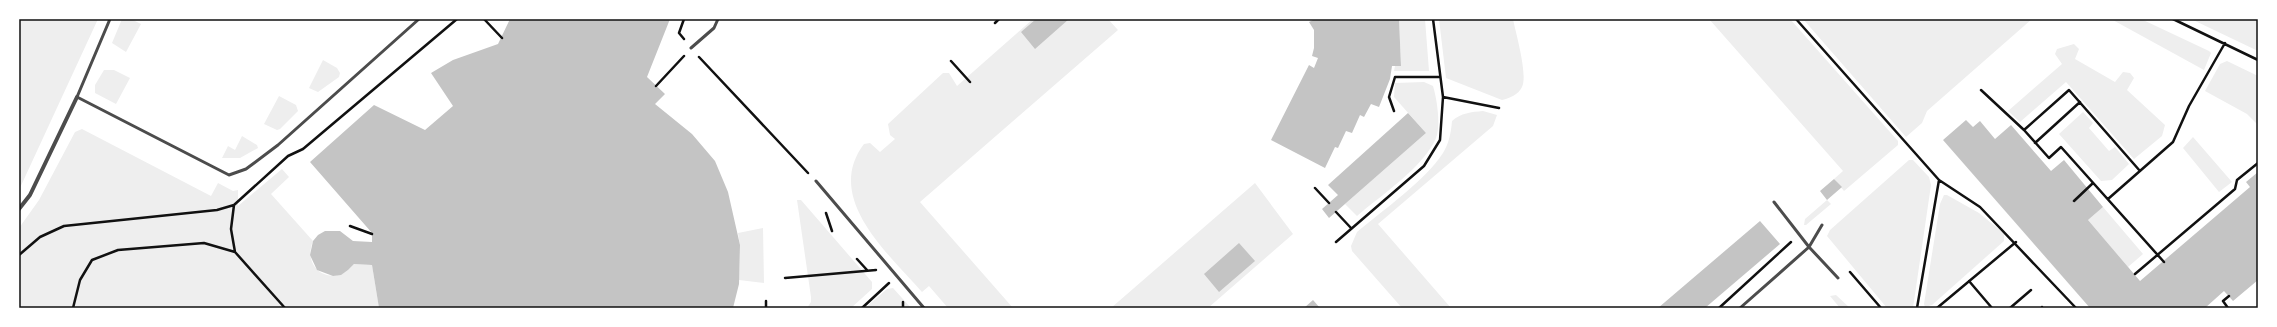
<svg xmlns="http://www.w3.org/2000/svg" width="2277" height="327" font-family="'PT Sans Narrow',sans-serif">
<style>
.green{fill:#eee}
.building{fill:#c4c4c4}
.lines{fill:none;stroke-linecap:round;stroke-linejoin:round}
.path{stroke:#111;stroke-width:2.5}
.service{stroke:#4c4c4c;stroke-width:3}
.minor{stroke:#4c4c4c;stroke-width:4}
.neatline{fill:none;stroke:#111;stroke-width:1.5}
</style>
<rect width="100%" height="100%" fill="#fff"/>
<path class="green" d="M19 19H98L19 190Z
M122 19H131L141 24 126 52 112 43Z
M1033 19H1108L1118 30 920 202 1013 308H948L929 286 922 292C889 254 823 198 864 144L870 143 880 152 895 139 890 135 888 124 943 73H949L957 86Z
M1399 19H1425L1429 71H1394L1395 66 1401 65Z
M1439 19H1513C1516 34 1528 75 1522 87 1518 95 1510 98 1502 100L1446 78Z
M1709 19H1790L1898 141V145L1844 191 1834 179 1843 171Z
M1803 19H2032L1927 111 1922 123 1906 137Z
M2111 19H2141L2209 51 2211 53 2204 70Z
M2191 19H2258V51Z
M2074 44 2079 49 2075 59 2115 82 2123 72 2130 73 2134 78 2127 90 2165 125 2162 136 2134 159 2066 82 2020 122 2008 111 2062 64 2055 54 2057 49Z
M323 60 337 68 340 73 339 77 318 92 309 88Z
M2227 61 2258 76V125L2247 114 2205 91 2220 64Z
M104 70H114L130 78 116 104 95 93V85Z
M1424 82 1433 86C1437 99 1441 125 1436 138 1424 167 1380 196 1357 216L1345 204 1426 133 1394 97 1395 83Z
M279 96 296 105 298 111 280 129 277 130 264 124Z
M1483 111 1497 115 1493 126 1378 224 1451 308H1402L1352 251 1351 246 1357 232C1382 211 1426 180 1443 153 1449 143 1451 133 1452 121 1461 113 1471 112 1483 111Z
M2083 112 2093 123 2089 128 2109 151 2115 147 2129 164 2112 180 2101 181 2059 134Z
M82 129 211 196 218 183 233 191 238 190V206L282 169 289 177 271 194 313 241C301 270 334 289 354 264L372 265 379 308H19V228L39 200 75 132Z
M242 136 257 145 258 148 240 158H222L228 146 235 150Z
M2193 137 2232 182 2219 192 2183 148Z
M1909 160H1913L1929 177 1931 185 1913 308H1887L1827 236 1830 230Z
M1255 183 1293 234 1208 308H1111Z
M1944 195H1947L1979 213 2001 231 2004 234V241L1932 305 1925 307 1924 304 1940 204Z
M797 200H801L872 282V289L851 308H807L811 302V297Z
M1827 200 1831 204 1806 225H1804L1805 219Z
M2103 207 2143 254 2128 267 2088 220Z
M763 228 764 283 739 280 740 245 738 233Z
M893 288 911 308H865L887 289Z
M1836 295 1850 308H1840L1830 296Z"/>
<path class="building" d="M510 19H670L647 77 665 94 655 104 692 134 715 161 728 192 740 245 739 284 733 308H379L372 265 354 264 348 270 341 275 333 276 317 270 310 255 313 241 318 235 325 231H340L353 241 372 242V233L310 162 374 105 425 130 453 106 431 73 453 60 498 44Z
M1036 19H1069L1035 49 1021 32Z
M1315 19H1399L1401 66H1392L1390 79 1379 107 1371 104 1364 117 1360 115 1352 133 1346 131 1338 148 1335 147 1325 168 1271 140 1309 65 1314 68 1318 58 1312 56 1314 48V30L1309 22Z
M1408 113 1426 133 1329 218 1322 209 1338 195 1328 185Z
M1966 120 1973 127 1980 121 1995 139 2011 125 2051 171 2064 160 2103 207 2088 220 2140 281 2250 187 2246 182 2258 172V280L2233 301 2224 291 2205 308H2090L1943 140Z
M1834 179 1842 187 1827 200 1820 191Z
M1760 221 1780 244 1705 308H1658Z
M1239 243 1255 261 1219 292 1204 274Z
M1313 300 1320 308H1304Z"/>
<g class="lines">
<path class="path" d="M484 19 502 38
M684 19 679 33 684 39
M1796 19 1939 180 1980 207 2076 308
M2173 19 2258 60
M995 23 999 19
M699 57 808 173
M951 61 970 82
M656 86 684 56
M1981 90 2024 130 2049 158 2061 147 2164 262
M1443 97 1499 108
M1394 111 1389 97 1395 77H1440
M2024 130 2069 90 2140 171
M2035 143 2080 102
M1315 188 1329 203
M2108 199 2173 142 2189 106 2225 43
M2074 201 2093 183
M234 205 231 229 235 252
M1336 212 1351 228
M826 213 832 231
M350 226 372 234
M1336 242 1424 166 1440 140 1443 97 1433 19
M19 255 40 237 64 226 217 210 234 205 288 156 303 149 457 19
M857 259 867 270
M1850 272 1881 308
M2135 274 2235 189 2237 180 2258 163
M785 278 876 270
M1969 281 1992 308
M903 302V308
M73 308 80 280 92 260 118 250 204 243 235 252 285 308
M766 308V301
M862 308 889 283
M1719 308 1791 242
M1917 308 1939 180
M1937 308 2016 242
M2010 308 2031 290
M2042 308V307
M2228 308 2223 301 2229 296"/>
<path class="service" d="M110 19 77 97 229 175 246 169 278 145 419 19
M691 48 714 28 718 19
M816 181 924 308
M1774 202 1809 247 1838 278
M1740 308 1809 247 1822 225"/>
<path class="minor" d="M19 209 30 195 77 97"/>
</g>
<rect width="2277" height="327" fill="none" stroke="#ffffff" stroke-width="40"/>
<rect x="20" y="20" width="2237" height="287" class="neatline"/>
</svg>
